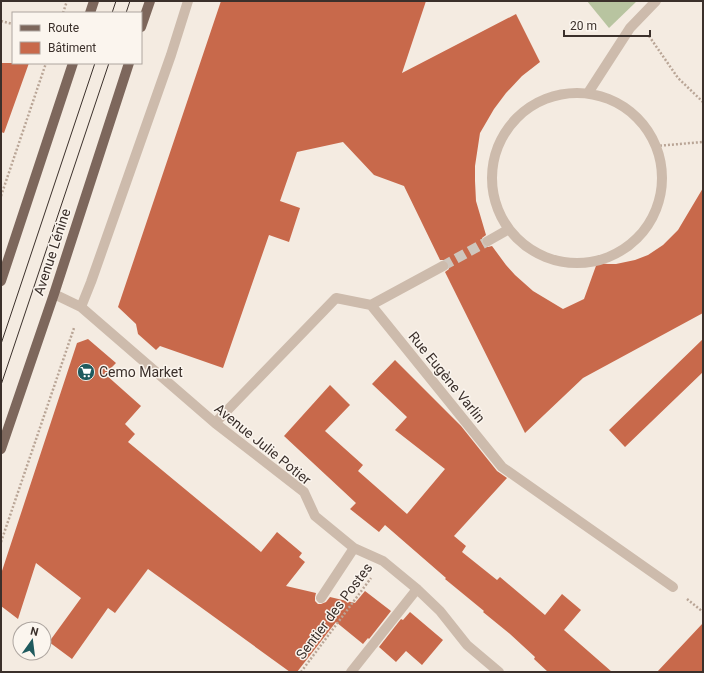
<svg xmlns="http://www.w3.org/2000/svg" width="704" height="673" font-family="Roboto,sans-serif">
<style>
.green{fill:#b8c4a0}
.building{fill:#c8694b}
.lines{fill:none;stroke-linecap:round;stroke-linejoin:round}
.minor-tunnel{stroke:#cfc6bd;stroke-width:10;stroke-dasharray:10 5;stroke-linecap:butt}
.path{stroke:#b9a596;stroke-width:2.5;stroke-dasharray:2 2;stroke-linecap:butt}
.minor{stroke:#cdbbac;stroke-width:10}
.major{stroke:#7d675c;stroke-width:10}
.tram{stroke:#3b302b;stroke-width:1}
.labels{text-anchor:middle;stroke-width:3;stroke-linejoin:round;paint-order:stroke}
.street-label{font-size:14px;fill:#3b302b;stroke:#fbf5ee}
.poi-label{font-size:14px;fill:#3b302b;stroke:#fbf5ee;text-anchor:start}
</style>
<rect width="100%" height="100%" fill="#f4ebe1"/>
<path class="green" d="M587 1H637L609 28Z"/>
<path class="building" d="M221 1H426L402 73 516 14 540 62 522 76 506 93 494 109 480 133 475 166V181L476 201 486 235 482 238V241L483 245 488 247 492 246 506 265 515 275 533 291 563 309 584 299 597 263 608 264H616L635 260 648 255 663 245 678 230 703 188V313L583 378 525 433 445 272 449 269V263L446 260H440L404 186 374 175 343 142 297 152 280 201 300 208 289 242 269 235 223 368 160 346 156 350 138 334 136 324 118 307Z
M1 63H29L4 133 1 132Z
M88 339 116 363 105 374 141 406 125 424 135 434 128 442 261 552 277 532 302 553 299 557 305 562 286 586 316 593 315 597V601L318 604H321L326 602 330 597 355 603 365 591 391 611 369 639 368 638 363 644 336 622 297 672H290L148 569 115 613 108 608 72 659 49 642 81 598 36 563 18 619 1 606V574L77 343Z
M703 339V372L625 447 609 430Z
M395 360 461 426 497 471 507 478 454 536 466 546 462 552 497 580 500 577 545 615 562 594 581 610 564 630 612 672H548L534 659 535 657 510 634 483 612 484 611 445 579 446 578 385 525 379 532 350 509 356 503 284 436 330 385 350 405 325 431 363 465 358 471 407 514 445 469 395 430 407 417 372 384Z
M410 612 443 640 422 665 406 651 396 662 379 647 401 619 403 620Z
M703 623V672H657Z"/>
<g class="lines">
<path class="minor-tunnel" d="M443 266 488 241"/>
<path class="path" d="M63 13 67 1
M1 21 13 24
M649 36 678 78 703 102
M656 146 703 142
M1 196 46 63
M1 542 74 328
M687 599 703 612
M301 672 371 578"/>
<path class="minor" d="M588 93 630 28 656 1
M492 178a85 85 0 1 1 170 0a85 85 0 1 1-170 0Z
M488 241 509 229
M54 294 81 307 215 423 304 492 315 516 354 548 383 561 417 589 440 611 467 645 499 672
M371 305 443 266
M81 307 91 282 171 55 188 1
M215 423 336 298 371 305 502 467 673 587
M321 598 354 548
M351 672 417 589"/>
<path class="major" d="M90 13 94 1
M141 27 150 1
M1 281 73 63
M1 449 54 294 129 63"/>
<path class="tram" d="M112 13 116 1
M126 13 130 1
M1 344 95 63
M1 385 109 63"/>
</g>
<defs>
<symbol id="supermarket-disc" viewBox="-11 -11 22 22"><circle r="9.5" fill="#1f5a5e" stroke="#fbf5ee"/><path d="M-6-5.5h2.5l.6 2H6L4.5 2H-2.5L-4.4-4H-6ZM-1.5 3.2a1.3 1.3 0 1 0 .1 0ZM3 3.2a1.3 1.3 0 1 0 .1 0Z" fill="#fff"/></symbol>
</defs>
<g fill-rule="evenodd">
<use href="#supermarket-disc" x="76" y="362" width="20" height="20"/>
</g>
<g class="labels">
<g class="street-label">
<text transform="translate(52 252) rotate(-72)" y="5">Avenue Lénine</text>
<text transform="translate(447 377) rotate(51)" y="5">Rue Eugène Varlin</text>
<text transform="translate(263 444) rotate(39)" y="5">Avenue Julie Potier</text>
<text transform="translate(334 611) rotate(-53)" y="5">Sentier des Postes</text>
</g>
<g class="poi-label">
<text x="99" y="377">Cemo Market</text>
</g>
</g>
<rect width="704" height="673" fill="none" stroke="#3b302b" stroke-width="4"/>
<rect x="12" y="12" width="130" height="52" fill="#fbf5ee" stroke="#aea6a0"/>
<rect x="20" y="25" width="20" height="6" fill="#7d675c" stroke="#aea6a0"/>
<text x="48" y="32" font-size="12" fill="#3b302b">Route</text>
<rect x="20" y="42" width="20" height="12" fill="#c8694b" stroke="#aea6a0"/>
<text x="48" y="52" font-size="12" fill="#3b302b">Bâtiment</text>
<g transform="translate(32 641) rotate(14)"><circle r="19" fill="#fbf5ee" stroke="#aea6a0"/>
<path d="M0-3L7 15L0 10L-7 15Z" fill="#1f5a5e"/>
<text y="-6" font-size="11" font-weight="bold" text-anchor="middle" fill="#3b302b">N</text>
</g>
<path d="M564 30v6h86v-6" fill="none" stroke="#3b302b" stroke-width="2"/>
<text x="570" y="30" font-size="12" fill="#3b302b" stroke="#fbf5ee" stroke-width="3" paint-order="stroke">20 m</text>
</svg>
